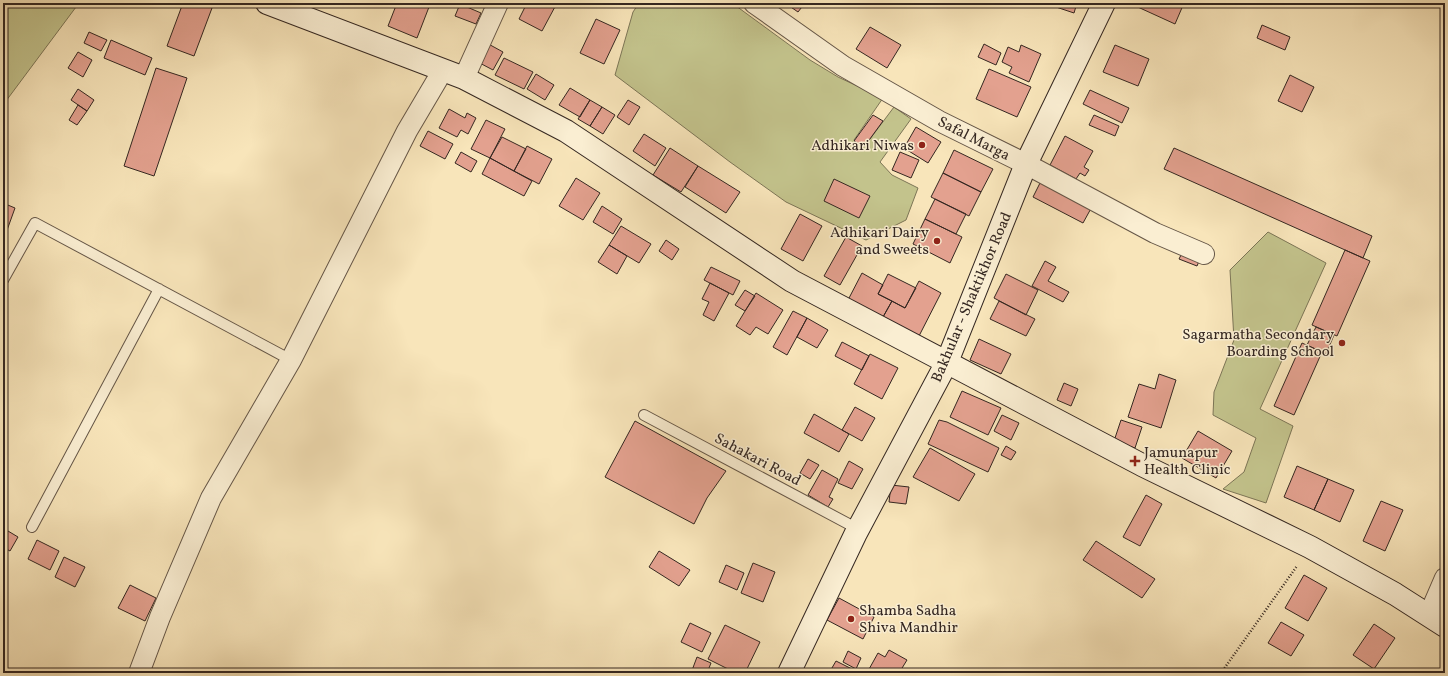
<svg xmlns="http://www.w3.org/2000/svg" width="1448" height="676" font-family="Vollkorn,serif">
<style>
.green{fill:#c3c38c;stroke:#7c7556}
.building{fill:#e3a18f;stroke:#342721}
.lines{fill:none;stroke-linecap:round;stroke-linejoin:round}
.lane-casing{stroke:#655647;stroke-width:12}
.street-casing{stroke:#655647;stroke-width:22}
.secondary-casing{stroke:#342721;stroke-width:24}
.path{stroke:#342721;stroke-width:2.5;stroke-dasharray:1 2;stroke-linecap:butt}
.lane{stroke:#faeed2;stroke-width:10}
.street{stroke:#faeed2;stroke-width:20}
.secondary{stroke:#faeed2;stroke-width:22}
.poi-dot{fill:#8f2418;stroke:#faeed2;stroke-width:1.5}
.labels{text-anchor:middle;stroke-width:3;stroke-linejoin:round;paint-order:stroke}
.street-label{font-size:15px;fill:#342721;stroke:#faeed2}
.poi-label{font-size:15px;fill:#342721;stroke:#faeed2;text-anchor:end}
</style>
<rect width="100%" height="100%" fill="#f8e5ba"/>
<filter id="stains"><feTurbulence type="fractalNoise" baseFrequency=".005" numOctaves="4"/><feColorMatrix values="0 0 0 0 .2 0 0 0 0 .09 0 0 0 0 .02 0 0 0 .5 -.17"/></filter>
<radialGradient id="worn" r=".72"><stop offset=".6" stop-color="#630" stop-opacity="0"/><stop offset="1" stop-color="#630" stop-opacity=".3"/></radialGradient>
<path class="green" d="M3 3H79L3 105Z
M639 3H732L810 60 838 77 883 98 854 140 864 147 894 107 911 119 880 162 892 175 918 188 906 220 866 240 786 202 730 162 615 75 633 12Z
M1268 232 1326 263 1260 409 1293 426 1266 503 1223 489 1244 472 1256 438 1213 415 1214 392 1234 340 1230 270Z"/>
<path class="building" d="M183 3H198L212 8 194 56 167 46Z
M397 3H420L429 7 417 38 388 26Z
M527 3H557L542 31 519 19Z
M785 3H805L798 12Z
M1054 3H1077L1074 13 1053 6Z
M1129 3H1184L1175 24Z
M460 4 481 13 476 24 455 16Z
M596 19 620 30 604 64 580 53Z
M1262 25 1290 37 1285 50 1257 38Z
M870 27 901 45 887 68 856 49Z
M89 32 107 40 101 51 84 43Z
M111 40 152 58 145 75 104 58Z
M483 41 503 52 493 70 474 60Z
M984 44 1001 53 996 65 978 57Z
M1021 45 1041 54 1029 82 1009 73 1012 67 1002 62 1008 47 1019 52Z
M1115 45 1149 59 1138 86 1103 72Z
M78 52 92 60 83 77 68 68Z
M504 58 533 72 524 89 495 75Z
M156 68 187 78 154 176 124 166Z
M989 69 1031 87 1017 117 976 99Z
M536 74 554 85 545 100 527 89Z
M1290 75 1314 87 1302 112 1278 101Z
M570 88 590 100 580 117 559 105Z
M78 89 94 100 87 111 71 100Z
M1090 90 1129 108 1122 123 1083 104Z
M590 100 602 107 590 126 578 119Z
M628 100 640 107 629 125 617 117Z
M78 105 87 111 77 125 69 120Z
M602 107 615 115 603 134 590 126Z
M449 109 465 118 467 113 476 118 468 134 461 130 457 137 439 128Z
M873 115 883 121 864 147 854 141Z
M1094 115 1119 126 1115 136 1089 125Z
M486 120 505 129 490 158 471 149Z
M916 127 941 142 928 163 904 148Z
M428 131 453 144 445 159 420 146Z
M644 134 666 148 655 166 633 151Z
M1065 136 1093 151 1084 167 1089 170 1085 176 1080 173 1076 179 1050 165Z
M502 137 526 149 514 171 490 158Z
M527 146 552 159 539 184 514 171Z
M670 148 698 166 681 192 653 175Z
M1174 148 1372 236 1363 258 1164 169Z
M954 150 993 169 981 192 943 173Z
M461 152 477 161 471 172 455 163Z
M900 152 919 160 911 178 892 170Z
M490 158 532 181 524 196 482 174Z
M698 166 740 192 726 213 685 187Z
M943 173 981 192 969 216 931 197Z
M1043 177 1094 203 1083 223 1033 197Z
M576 178 600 193 583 220 559 206Z
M834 179 870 196 859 218 824 201Z
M935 199 966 214 956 234 925 219Z
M3 203 15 208 6 233 3 232Z
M602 206 622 219 613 234 593 222Z
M800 214 822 226 803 261 781 249Z
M925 219 962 237 950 263 913 244Z
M621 226 651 244 639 263 609 245Z
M846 237 862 246 840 285 824 276Z
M666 240 679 249 672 260 659 251Z
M609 245 627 256 617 274 598 262Z
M1345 250 1370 261 1337 336 1312 325Z
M1183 251 1200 259 1197 266 1179 259Z
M1045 261 1056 267 1048 281 1069 292 1063 302 1032 286Z
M711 267 740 281 733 295 704 280Z
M862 273 883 285 878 294 892 301 883 317 848 300Z
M888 274 916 288 905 308 878 294Z
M1006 274 1038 290 1026 315 994 298Z
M919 281 941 293 919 336 883 317 892 301 905 308Z
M710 283 729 293 714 321 703 315 709 302 702 299Z
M745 290 755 296 745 311 735 305Z
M756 293 783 310 768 334 756 327 750 335 736 326Z
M999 301 1035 319 1026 336 990 319Z
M793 311 807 318 787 355 773 347Z
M807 318 828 330 817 348 797 337Z
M1316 327 1334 335 1326 354 1307 345Z
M979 339 1011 354 1001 374 970 360Z
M842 342 869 356 862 370 835 356Z
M1302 343 1322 352 1294 415 1274 406Z
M870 354 898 368 882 399 854 384Z
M1159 374 1176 380 1161 428 1128 417 1139 384 1155 389Z
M1064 383 1078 389 1071 406 1057 400Z
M962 391 1001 408 988 435 950 417Z
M855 407 875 418 862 441 842 430Z
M814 414 849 434 839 452 804 433Z
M1002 415 1019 423 1011 440 994 431Z
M939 420 947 422 999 448 988 472 928 444Z
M1121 420 1142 427 1135 448 1114 441Z
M635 421 726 471 707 498 694 524 605 477Z
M1198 431 1232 451 1216 478 1182 458Z
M1006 446 1016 452 1011 460 1001 455Z
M930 448 975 474 959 501 913 477Z
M808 459 819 465 810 479 800 473Z
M849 461 863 469 852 489 838 483Z
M1297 466 1328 479 1314 510 1284 497Z
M822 470 838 479 829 497 833 499 828 507 808 495Z
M1328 479 1354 490 1340 522 1314 510Z
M891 485 909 487 906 504 889 502Z
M1146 495 1162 504 1140 546 1123 537Z
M1381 501 1403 510 1385 551 1363 541Z
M3 528 18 537 10 551 3 547Z
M37 540 59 551 50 570 28 559Z
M1096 541 1155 579 1142 598 1083 560Z
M659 551 690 570 679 586 649 567Z
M64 557 85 567 75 587 55 577Z
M753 563 775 572 763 602 741 593Z
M726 565 744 573 737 590 719 582Z
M1304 575 1327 588 1308 621 1285 608Z
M130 585 156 598 145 621 118 608Z
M839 598 874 617 863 639 827 620Z
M1281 622 1304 635 1291 656 1268 643Z
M690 623 711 633 702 652 681 642Z
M1374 624 1395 638 1374 669 1353 655Z
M725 625 760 642 745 673H736L708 659Z
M889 650 907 660 899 673H871L868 671 878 653 885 657Z
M848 651 861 658 856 669 843 662Z
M697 657 711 663 707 673H691Z
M836 661 860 673H829Z"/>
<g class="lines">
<defs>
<path id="lane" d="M3 280 35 223 291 360
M644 415 858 529
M32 527 159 289"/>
<path id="street" d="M754 3 843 66 939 121 1026 164 1155 233 1204 254
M464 78 498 3
M1429 615 1445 578
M139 673 160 617 211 498 291 360 407 131 443 70"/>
<path id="secondary" d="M267 3 464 78 566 131 792 281 1142 465 1310 547 1395 594 1445 626
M789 673 856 533 947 362 1026 164 1104 3"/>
</defs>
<use href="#lane" class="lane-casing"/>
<use href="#street" class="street-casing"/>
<use href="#secondary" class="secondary-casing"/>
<path class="path" d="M1221 673 1297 566"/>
<use href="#lane" class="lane"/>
<use href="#street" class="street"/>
<use href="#secondary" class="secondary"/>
</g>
<g class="poi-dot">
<circle cx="922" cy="145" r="4"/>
<circle cx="937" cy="241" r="4"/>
<circle cx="1342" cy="343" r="4"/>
<path d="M1133 455h4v4h4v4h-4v4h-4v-4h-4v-4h4z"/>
<circle cx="851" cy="619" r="4"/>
</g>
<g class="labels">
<g class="street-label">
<text transform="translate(974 138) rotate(27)" y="5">Safal Marga</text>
<text transform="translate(971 297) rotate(-67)" y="5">Bakhular - Shaktikhor Road</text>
<text transform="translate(758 459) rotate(28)" y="5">Sahakari Road</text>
</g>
<g class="poi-label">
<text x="914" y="150">Adhikari Niwas</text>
<text x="929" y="237">Adhikari Dairy<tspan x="929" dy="17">and Sweets</tspan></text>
<text x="1334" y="339">Sagarmatha Secondary<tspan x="1334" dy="17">Boarding School</tspan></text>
<text x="1144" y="457" text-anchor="start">Jamunapur<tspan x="1144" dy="17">Health Clinic</tspan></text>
<text x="859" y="615" text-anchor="start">Shamba Sadha<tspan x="859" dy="17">Shiva Mandhir</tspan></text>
</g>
</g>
<rect width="1448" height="676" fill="none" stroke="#f8e5ba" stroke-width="16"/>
<rect x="4" y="4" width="1440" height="668" fill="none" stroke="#342721" stroke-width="2"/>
<rect x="8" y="8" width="1432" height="660" fill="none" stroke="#342721"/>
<rect width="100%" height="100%" filter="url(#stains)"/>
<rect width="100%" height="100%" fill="url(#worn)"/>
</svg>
